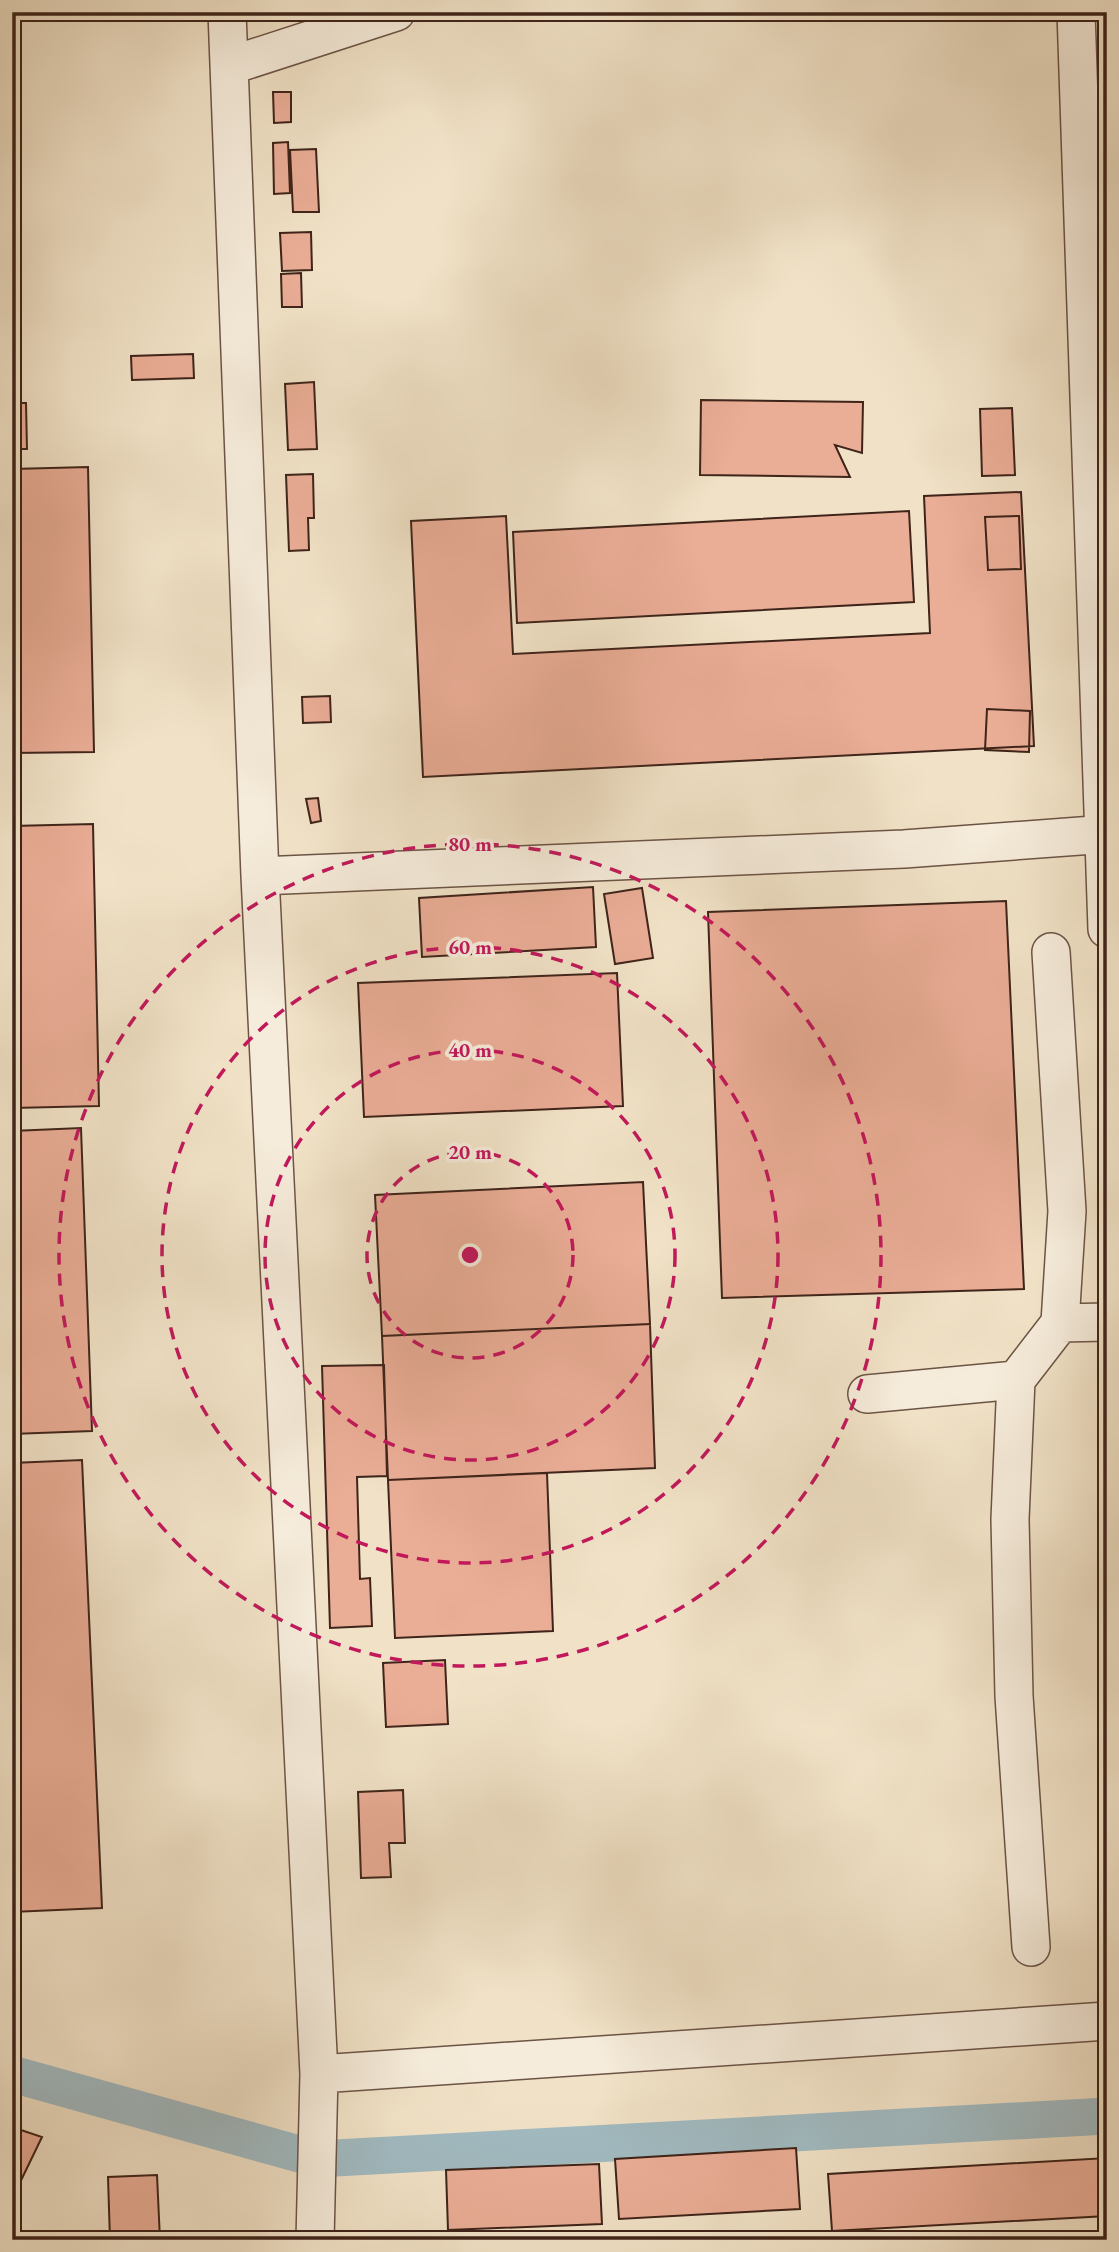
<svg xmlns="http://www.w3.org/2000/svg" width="1119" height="2252" font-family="'EB Garamond',serif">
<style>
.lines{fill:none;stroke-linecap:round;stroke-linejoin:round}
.canal{stroke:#a1bac1;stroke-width:37}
.building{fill:#eaad96;stroke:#3f241a;stroke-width:2}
.minor-casing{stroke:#6c5445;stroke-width:40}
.minor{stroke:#f6ecdb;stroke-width:37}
.ring{fill:none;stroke:#c2185b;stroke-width:3.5;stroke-dasharray:12 9}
.centre{fill:#c2185b;stroke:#f6ecdb;stroke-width:3.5}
.ring-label{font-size:21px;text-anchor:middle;font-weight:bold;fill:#c2185b;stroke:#f6ecdb;stroke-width:7;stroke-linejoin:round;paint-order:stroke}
</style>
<rect width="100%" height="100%" fill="#f1e2c7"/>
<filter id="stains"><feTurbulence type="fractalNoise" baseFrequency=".00286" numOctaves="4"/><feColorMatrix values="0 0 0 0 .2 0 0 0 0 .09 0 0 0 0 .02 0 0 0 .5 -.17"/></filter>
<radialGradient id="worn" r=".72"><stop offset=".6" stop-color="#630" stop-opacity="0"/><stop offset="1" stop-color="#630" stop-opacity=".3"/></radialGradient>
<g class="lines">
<path class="canal" d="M12 2074 317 2159 1107 2116"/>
</g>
<path class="building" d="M12 12H17L21 305H12Z
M273 92H291V122L274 123Z
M288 142 290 193 274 194 273 143Z
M316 149 319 212H293L290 150Z
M311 232 312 270 282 271 280 233Z
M301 273 302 307H282L281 274Z
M193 354 194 378 132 380 131 356Z
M314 382 317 449 288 450 285 384Z
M701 400 863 402 862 453 835 445 850 477 700 475Z
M12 403H26L27 449H12Z
M1012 408 1015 475 982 476 980 409Z
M88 467 94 752 12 753V469Z
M313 474 314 518H308L309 550 289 551 286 475Z
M1021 492 1034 746 423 777 411 521 506 516 513 654 930 633 924 496Z
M909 511 914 602 517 623 513 532Z
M1019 516 1021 569 988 570 985 517Z
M330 696 331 722 303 723 302 697Z
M987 709 1030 711 1029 752 985 750Z
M318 798 321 821 311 823 306 799Z
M93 824 99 1106 12 1108V826Z
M593 887 596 947 422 957 419 898Z
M642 888 653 958 615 964 604 894Z
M1006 901 1024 1289 722 1298 708 912Z
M617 973 623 1106 364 1117 358 983Z
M81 1128 92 1431 12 1434V1131Z
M643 1182 650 1324 382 1336 375 1195Z
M650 1324 655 1468 388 1480 382 1336Z
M384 1365 387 1476 357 1477 360 1579 370 1578 372 1626 330 1628 322 1366Z
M82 1460 102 1908 12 1912V1463Z
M547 1473 553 1631 395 1638 388 1480Z
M445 1660 448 1724 386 1727 383 1663Z
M403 1790 405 1843H389L391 1877 361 1878 358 1792Z
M12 2127 42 2137 12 2199Z
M796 2148 800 2209 619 2219 615 2159Z
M1107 2158V2216L832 2231 828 2174Z
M599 2164 602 2224 448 2230 446 2170Z
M157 2175 160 2240H110L108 2177Z"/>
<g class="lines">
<defs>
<path id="minor" d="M227 12 260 876 319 2074 315 2240
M1076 12 1107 929
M229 66 396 12
M260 876 904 849 1107 834
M1051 952 1067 1211 1060 1323
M867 1394 1016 1380
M1031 1947 1014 1696 1010 1519 1016 1380 1060 1323 1107 1322
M319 2074 1107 2021"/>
</defs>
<use href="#minor" class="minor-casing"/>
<use href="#minor" class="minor"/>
</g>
<g class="ring">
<circle cx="470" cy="1255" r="103"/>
<circle cx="470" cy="1255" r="205"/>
<circle cx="470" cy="1255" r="308"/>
<circle cx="470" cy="1255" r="411"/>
</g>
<circle cx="470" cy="1255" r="10" class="centre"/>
<g class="ring-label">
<text x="470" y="851">80 m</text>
<text x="470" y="954">60 m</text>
<text x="470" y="1057">40 m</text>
<text x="470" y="1159">20 m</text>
</g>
<rect width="1119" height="2252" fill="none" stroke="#f1e2c7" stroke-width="42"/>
<rect x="14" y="14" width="1091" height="2224" fill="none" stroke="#3f241a" stroke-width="3.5"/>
<rect x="21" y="21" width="1077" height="2210" fill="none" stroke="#3f241a" stroke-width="2"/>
<rect width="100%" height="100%" filter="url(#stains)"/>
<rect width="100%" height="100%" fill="url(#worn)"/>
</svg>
